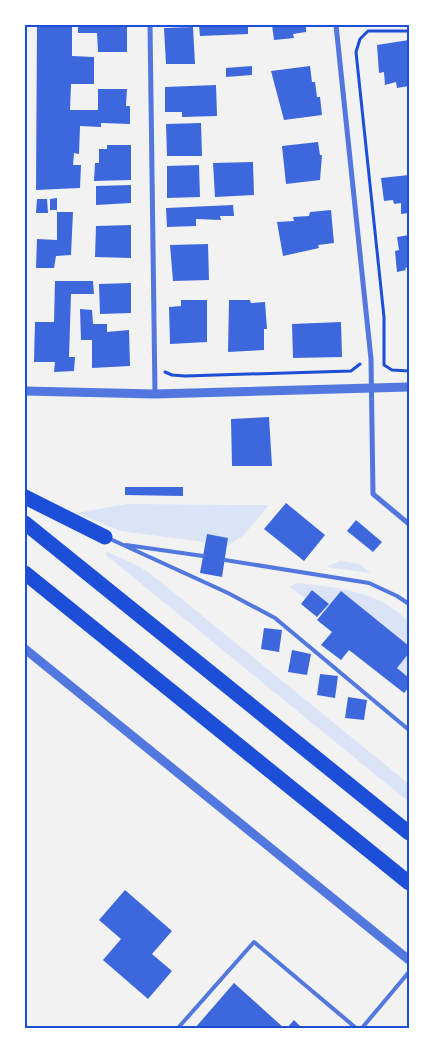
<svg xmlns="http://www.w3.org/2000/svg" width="434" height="1053" font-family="Inter,sans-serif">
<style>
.green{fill:#dbe4f7}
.building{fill:#3d67dc}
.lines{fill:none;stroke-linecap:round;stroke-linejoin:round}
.path{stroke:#1d4ed8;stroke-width:3}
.service{stroke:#5277de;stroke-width:4}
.minor{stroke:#5277de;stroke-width:5}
.tertiary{stroke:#5277de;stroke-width:9}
.motorway{stroke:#1d4ed8;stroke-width:15}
.neatline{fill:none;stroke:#1d4ed8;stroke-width:2}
</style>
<rect width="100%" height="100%" fill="#f2f2f2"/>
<path class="green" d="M127 504 269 505 243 536 227 546 228 538 207 535 205 542 120 531 77 513Z
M106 551 140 567 152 575 409 784V802L106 555Z
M340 561 359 564 371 573 326 567Z
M297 583C342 589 375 589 409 622V646L341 591 330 605 312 590 305 598 289 587Z
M409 653V678L397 668Z"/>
<path class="building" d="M37 25H72V56L94 57V84H71L70 110H98V89H127L126 106H130V124L101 123V127L80 126 79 154 74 153 73 165H81L80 188 36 190Z
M78 25H127V52H98L97 33H78Z
M199 25H248V34L200 36Z
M272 25H306V32L293 34 294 38 274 40Z
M193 27 195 64H166L164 28Z
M409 40V86L397 88 396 82 385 85 384 72 379 73 377 45Z
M252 66V75L226 77V68Z
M310 66 312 82H315L317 97H320L322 115 284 120 271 71Z
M216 85 217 116 182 117V112H165V87Z
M201 123 202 156H167L166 124Z
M318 142 320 155H322L320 180 286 184 282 146Z
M107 145H131V180L94 181 95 163H99V149H107Z
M253 162 254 195 215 197 213 163Z
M199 165 200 197 167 198V166Z
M409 175V213L401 214V203L394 204 393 200 384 201 381 178Z
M131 185V203L96 205V186Z
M57 198V210H50V199Z
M37 199H47L48 213H36Z
M233 205 234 216H220L221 220 196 219V226L167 227 166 208Z
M331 210 334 243 318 245 319 248 283 256 277 222 294 221 293 217 309 216 310 212Z
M57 212H73L71 255 56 256 54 268H36L37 239 57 240Z
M131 225V258L95 257 96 226Z
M409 235V267L405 268 406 270 397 272 395 251 399 250 397 237Z
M208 244 209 280 173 281 170 245Z
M55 281H93L94 294H71L69 357H75L74 371 54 372 55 362H34L35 322H54Z
M131 283V313L100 314 99 284Z
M181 300H207V342L170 344 169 307 181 306Z
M229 300H250L251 303 265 302 267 329H264V350L228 352Z
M80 309 92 310 93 324H107V332L129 330 130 366 92 368V340H81Z
M341 322 342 357 293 358 292 324Z
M269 417 272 466H232L231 419Z
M125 487H183V496L125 495Z
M286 503 325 535 304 561 264 529Z
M356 520 382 542 373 552 347 531Z
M207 534 228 538 222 577 200 573Z
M312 590 329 604 317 617 301 604Z
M341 591 409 646V653L397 668 409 678V687L404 693 349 650 341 660 321 645 332 632 317 620Z
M264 628 282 630 279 652 261 649Z
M292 650 311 654 307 675 288 672Z
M320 674 338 676 335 698 317 695Z
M348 697 367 700 364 720 345 718Z
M125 890 172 931 152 954 172 971 148 999 103 960 121 939 99 920Z
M234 983 284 1028H195Z
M294 1020 302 1028H287Z"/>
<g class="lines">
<path class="path" d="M409 31H368L360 39 356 52 384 317V365L392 370 409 371
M165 372 172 375 185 376 351 371 360 364"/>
<path class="service" d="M108 538 228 593 275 618 409 730
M126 545 203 556
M225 560 369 583 397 596 409 604
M178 1028 254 942 356 1028
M362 1028 409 972"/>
<path class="minor" d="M150 25 155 394
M336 25 371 359 373 494 409 524"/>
<path class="tertiary" d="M25 391 155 394 409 387
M25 649 409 960"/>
<path class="motorway" d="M25 497 105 537
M25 523 409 833
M25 573 409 883"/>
</g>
<rect width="434" height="1053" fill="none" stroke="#ffffff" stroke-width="52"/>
<rect x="26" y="26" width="382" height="1001" class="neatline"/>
</svg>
